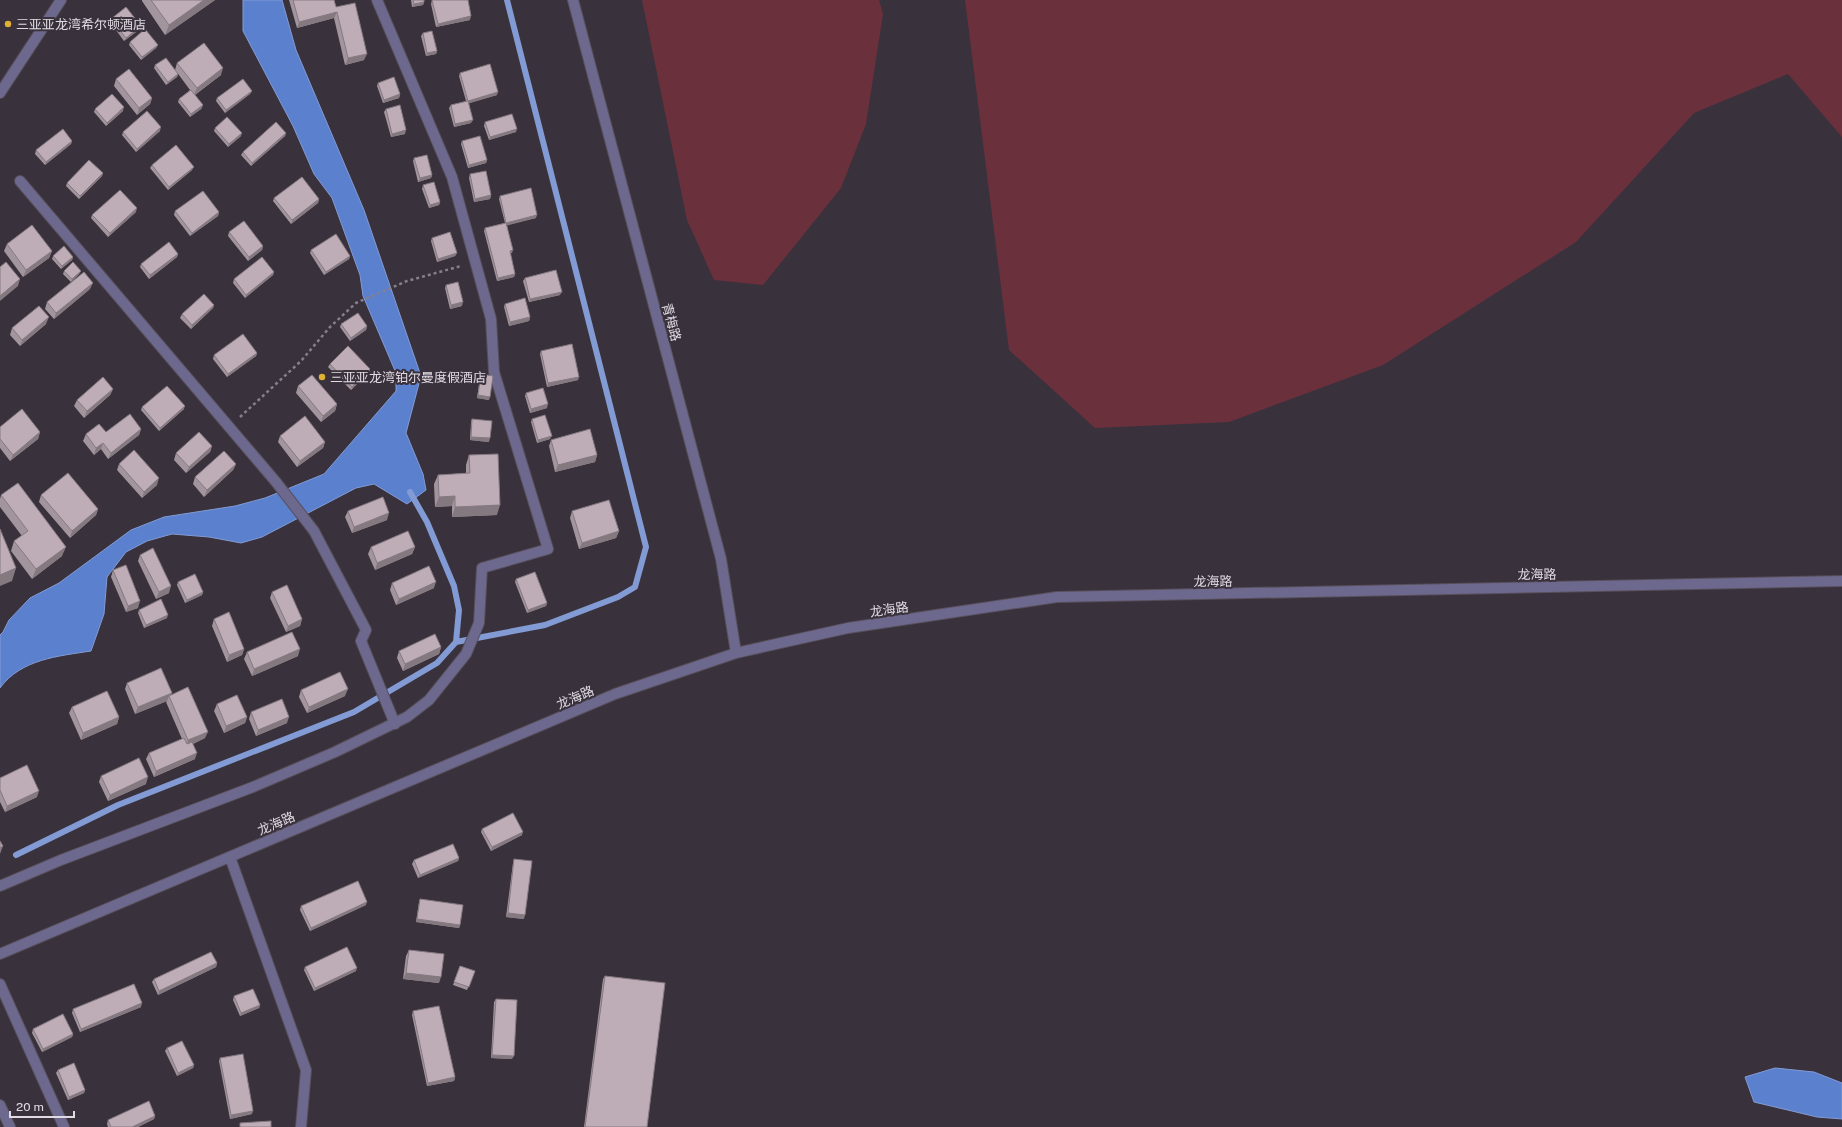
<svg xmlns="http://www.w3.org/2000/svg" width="1842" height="1127" font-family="'Public Sans','Noto Sans SC',sans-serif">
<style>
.green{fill:#6a313d}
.water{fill:#5b80ce;stroke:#839bd4}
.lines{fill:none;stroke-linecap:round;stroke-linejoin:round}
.stream{stroke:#839bd4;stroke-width:6}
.minor-casing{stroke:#574f5a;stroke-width:12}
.path{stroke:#878089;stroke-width:2.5;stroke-dasharray:3 3;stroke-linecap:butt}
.minor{stroke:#6d688d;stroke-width:10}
.wall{fill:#a3959d}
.shaded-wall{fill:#857980}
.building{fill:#beadb7;stroke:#857980}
.poi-dot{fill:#dfb133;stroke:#39313c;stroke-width:1.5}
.labels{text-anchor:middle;stroke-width:4;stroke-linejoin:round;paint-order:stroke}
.poi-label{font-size:13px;fill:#e0dae2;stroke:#39313c;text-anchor:start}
.street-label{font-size:13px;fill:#e0dae2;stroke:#39313c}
</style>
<rect width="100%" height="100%" fill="#39313c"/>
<path class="green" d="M642 0H879L883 14 866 124 841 188 763 285 714 280 687 220Z
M965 0H1842V137L1788 74 1694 113 1576 242 1383 365 1229 422 1095 428 1009 350Z"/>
<path class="water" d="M243 0H282L296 50 364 210 421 376 406 433 423 474 426 490 407 504 374 484 356 488 262 537 241 543 209 537 172 534 147 541 126 552 107 577 104 614 91 651C59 656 21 659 0 688V635L3 632 9 620 30 598 59 583 131 530 164 517 235 506 265 498 324 474 396 391V373L363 296 360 275 332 198 314 174 293 126 243 31Z
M1775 1068 1814 1072 1842 1083V1119L1817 1117 1754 1102 1745 1077Z"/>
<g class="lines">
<path class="stream" d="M410 492 427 522 454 586 459 610 456 642
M16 855 118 805 354 712 437 663 456 642 545 625 618 597 635 587 646 547 507 0"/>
<defs>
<path id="minor" d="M573 0 721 559 736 653
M0 93 61 0
M20 181 276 482 314 531 366 630 361 641 395 724
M230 857 306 1070 301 1127
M0 886 61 860 253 787 335 752 407 717 429 700 466 654 479 623 482 568 548 549 494 372 491 319 452 177 377 0
M0 954 615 694 736 653 848 628 1057 597 1842 581
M0 984 64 1127
M0 1105 10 1127"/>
</defs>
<use href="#minor" class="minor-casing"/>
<path class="path" d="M240 417 301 361 330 327 356 303 407 281 461 266"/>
<use href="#minor" class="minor"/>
</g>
<path class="wall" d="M142 0H215L165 35 142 1Z
M289 0H334L336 7 364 60 345 65 334 18 297 28Z
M411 0H424V2L423 5 412 7Z
M432 0 470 20 436 27 431 4Z
M111 19 140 29 124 41 110 22Z
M423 33 437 51 436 54 426 56 421 36Z
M130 42 158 45 156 48 141 60 129 45Z
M177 63 221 75 195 95 203 105 201 109 190 117 178 102 179 99 190 90 176 71 178 74 177 77 166 85 154 68 155 65 175 70Z
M460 73 497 95 469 103 471 123 454 127 449 108 451 105 466 101 459 76Z
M116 79 152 98 150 104 137 115 114 86Z
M378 83 400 94 399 98 383 103 377 86Z
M252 91 250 94 225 113 216 101 217 98Z
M95 109 123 111 106 126 94 112Z
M386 109 405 134 391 137 384 112Z
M485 122 516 132 489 140 484 126Z
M215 128 241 136 228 147 214 131Z
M160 131 136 152 122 135 123 132Z
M286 133 285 136 251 166 241 155 243 152Z
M72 141 71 144 45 165 35 154 36 150Z
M462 141 487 160 486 163 468 168 461 144Z
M414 158 432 175 431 178 418 182 413 161Z
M152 165 192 170 168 190 150 168Z
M103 173 102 176 79 199 66 186 67 183Z
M470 174 491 195 490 199 474 202 469 178Z
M423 185 440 202 439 205 429 208 422 189Z
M500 196 536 218 507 225 512 253H510L515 274 514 277 497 281 484 231 485 228 505 223 499 199Z
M274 198 319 199 318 203 291 224 273 201Z
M175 211 219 212 218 216 190 236 174 215Z
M136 212 108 237 91 218 92 215Z
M229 232 263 246 262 250 248 261 228 236Z
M432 238 457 253 455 256 437 262 431 241Z
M7 244 52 251 49 258 23 277 4 251Z
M311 250 350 256 349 259 324 275 310 253Z
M178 254 177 257 149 279 140 267 141 264Z
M53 256 73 257 72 260 61 269 52 259Z
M64 271H81L79 274 71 282 63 274Z
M274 272 273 275 245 298 233 283 234 279Z
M525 278 560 295 529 302 523 281Z
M446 285 462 306 450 309 445 288Z
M90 289 54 319 45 309 47 302Z
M505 304 530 317 529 321 509 326 504 307Z
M214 305 213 308 191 329 180 318 182 314Z
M46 324 20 346 10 335 12 328Z
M341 324 367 326 366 330 350 341 340 327Z
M541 351 578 380 547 387 540 354Z
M257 353 256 356 227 377 213 359 214 355Z
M330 364 370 369 369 372 351 390 328 367Z
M481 374 489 400 477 398 480 378Z
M298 386 337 404 335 411 321 422 296 393Z
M113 389 110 395 84 418 74 406 77 400Z
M526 393 547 408 530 413 525 396Z
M142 407 184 409 159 431 141 410Z
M472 419 489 442 470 440 471 422Z
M532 419 550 439 537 443 531 422Z
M0 427 40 432 38 439 10 461 0 448Z
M141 429 139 435 108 459 101 449 94 455 83 441 86 434Z
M280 436 325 442 323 448 297 467 278 442Z
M551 440 597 455 595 462 555 472 549 446Z
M212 446 210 452 186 473 174 460 176 453Z
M469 455 497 515 452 517V506L435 507 434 484 438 475 466 473V465Z
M119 464 157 485 142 498 117 470Z
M236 464 233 470 204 497 193 484 195 477Z
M1 495 62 556 32 579 11 551 14 541 22 536 0 507V499Z
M41 495 98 509 96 515 70 538 39 502Z
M348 511 387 520 352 533 345 517Z
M572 511 619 531 616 538 579 549 570 518Z
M371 547H415L412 554 375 570 368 554Z
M140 555 169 593 156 599 138 561Z
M113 570 138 608 126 612 111 577Z
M516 579 547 603 546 606 527 613 515 582Z
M178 582 203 592 202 595 185 603 177 585Z
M392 583 434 588 396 605 390 590Z
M272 592 302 619 300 626 286 632 270 598Z
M139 610 167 618 144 628 138 613Z
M214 619 244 649 242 655 227 662 212 626Z
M441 647 439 654 403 671 397 658 399 651Z
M247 652 298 656 252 676 244 659Z
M127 683 171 694 205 738 193 744 195 759 154 777 146 759 149 753 182 739 166 702 167 701 135 714 125 689Z
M301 690 345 696 307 713 299 697Z
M217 704 247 717 245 723 224 733 214 711Z
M72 707 119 717 117 724 81 740 69 713Z
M251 712 287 723 256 736 249 719Z
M101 776 146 784 108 801 99 782Z
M0 778 37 797 5 812 0 802Z
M482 829 522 835 491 851 481 832Z
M459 858 458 861 418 878 412 864 414 860Z
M514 859 524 919 506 917 513 863Z
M420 899 460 925 459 928 416 922 419 902Z
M366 905 310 931 300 910 301 906Z
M409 950 439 983 403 979 406 956Z
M217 963 216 967 158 995 152 982 154 979Z
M460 966 475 971 467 990 453 985Z
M305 967 356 971 314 991 304 970Z
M605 976 647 1127H584L603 979Z
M234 996 260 1005 259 1008 240 1016 233 1000Z
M496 999 512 1059 491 1058 494 1002Z
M141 1007 80 1032 72 1013 73 1009Z
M413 1011 455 1077 454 1081 427 1086 412 1015Z
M33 1029 73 1034 72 1037 42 1052 32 1033Z
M167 1048 194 1065 193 1068 177 1076 165 1051Z
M220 1058 252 1114 230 1119 219 1061Z
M58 1070 85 1090 84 1093 68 1100 56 1073Z
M155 1116 154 1119 138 1127H108L107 1124 108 1120Z"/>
<path class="shaded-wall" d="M204 0H215L165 35 169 25Z
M424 2 423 5 412 7 414 4Z
M337 12 334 18 297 28 299 22Z
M471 16 470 20 436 27 438 24Z
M141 26 140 29 124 41 126 38Z
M158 45 156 48 141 60 142 57Z
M437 51 436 54 426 56 427 53Z
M367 54 364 60 345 65 348 58Z
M223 68 221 75 194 95 197 88Z
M178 74 177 77 166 85 168 82Z
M252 91 250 94 225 113 226 110Z
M498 92 497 95 467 104 468 101Z
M400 94 399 98 383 103 384 100Z
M152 98 150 104 137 115 139 108Z
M203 105 201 109 190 117 191 114Z
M124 107 123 111 106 126 107 123Z
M473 120 471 123 454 127 455 124Z
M161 127 160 131 136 152 137 149Z
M517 129 516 132 489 140 490 137Z
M406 130 405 134 391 137 392 134Z
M242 133 241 136 228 147 229 144Z
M286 133 285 136 251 166 252 163Z
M72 141 71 144 45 165 46 162Z
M487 160 486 163 468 168 469 165Z
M194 167 192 170 168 190 169 187Z
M103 173 102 176 79 199 80 196Z
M432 175 431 178 418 182 420 178Z
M491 195 490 199 474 202 475 199Z
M319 199 318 203 291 224 292 220Z
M440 202 439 205 429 208 430 205Z
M137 208 136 212 108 237 110 233Z
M219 212 218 216 190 236 192 233Z
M537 215 536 218 505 226 506 223Z
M263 246 262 250 248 261 249 257Z
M513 250 512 253 508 254 510 251Z
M52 251 49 258 23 277 26 270Z
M457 253 455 256 437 262 438 259Z
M178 254 177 257 149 279 150 275Z
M350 256 349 259 324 275 326 272Z
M73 257 72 260 61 269 62 266Z
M81 271 79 274 71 282 72 279Z
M274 272 273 275 245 298 246 295Z
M515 274 514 277 497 281 498 278Z
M20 279 18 286 0 301V296Z
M93 283 90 289 54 319 56 313Z
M562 292 560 295 529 302 530 299Z
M463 302 462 306 450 309 451 305Z
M214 305 213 308 191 329 192 325Z
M49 317 46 324 20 346 22 340Z
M530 317 529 321 509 326 510 322Z
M367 326 366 330 350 341 351 338Z
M257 353 256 356 227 377 228 374Z
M370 369 369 372 351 390 352 387Z
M579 377 578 380 547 387 548 383Z
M113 389 110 395 84 418 87 411Z
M478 395 490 397 489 400 477 398Z
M337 404 335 411 321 422 323 416Z
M548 404 547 408 530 413 531 409Z
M185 406 184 409 159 431 160 428Z
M141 429 139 435 108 459 111 453Z
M40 432 38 439 10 461 13 455Z
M552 436 550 439 537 443 538 440Z
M471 437 490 438 489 442 470 440Z
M325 442 323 448 297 467 300 461Z
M103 443 101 449 94 455 96 448Z
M212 446 210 452 186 473 189 467Z
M597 455 595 462 555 472 558 465Z
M236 464 233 470 204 497 207 490Z
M159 478 157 485 142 498 144 492Z
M455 496 452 506 435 507 439 497Z
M500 505 497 515 452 517 455 507Z
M98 509 96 515 70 538 72 531Z
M389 513 387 520 352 533 354 527Z
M619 531 616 538 579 549 582 543Z
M66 547 62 556 32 579 36 569Z
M415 547 412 554 375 570 377 563Z
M16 568 12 581 0 586V575Z
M436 582 434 588 396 605 399 599Z
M171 586 169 593 156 599 159 592Z
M203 592 202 595 185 603 187 600Z
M140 601 138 608 126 612 128 606Z
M547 603 546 606 527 613 528 610Z
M168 615 167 618 144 628 146 625Z
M302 619 300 626 286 632 288 626Z
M441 647 439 654 403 671 405 664Z
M244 649 242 655 227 662 229 655Z
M300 649 298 656 252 676 254 669Z
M348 689 345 696 307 713 309 707Z
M172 693 170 698 169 696 167 701 135 714 138 707Z
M119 717 117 724 81 740 83 733Z
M247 717 245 723 224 733 226 726Z
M289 717 287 723 256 736 258 730Z
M208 732 205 738 186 747 188 740Z
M197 753 195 759 154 777 156 771Z
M148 777 146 784 108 801 110 795Z
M39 791 37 797 5 812 7 806Z
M523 832 522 835 491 851 492 847Z
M3 846 0 854V848Z
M459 858 458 861 418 878 420 875Z
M367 902 366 905 310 931 311 928Z
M508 913 525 915 524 919 506 917Z
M417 919 460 925 459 928 416 922Z
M217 963 216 967 158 995 159 991Z
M357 968 356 971 314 991 315 988Z
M406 973 441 977 439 983 403 979Z
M142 1003 141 1007 80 1032 81 1029Z
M260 1005 259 1008 240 1016 241 1013Z
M73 1034 72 1037 42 1052 43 1049Z
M492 1055 514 1056 512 1059 491 1058Z
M194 1065 193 1068 177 1076 178 1073Z
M455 1077 454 1081 427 1086 428 1083Z
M85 1090 84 1093 68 1100 69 1097Z
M253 1111 252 1114 230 1119 231 1115Z
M155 1116 154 1119 138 1127H132Z"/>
<path class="building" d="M151 0H204L169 25Z
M293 0H334L336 7 355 3 367 54 348 58 337 12 299 22Z
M413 0H424V2L414 4Z
M432 0H468L471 16 438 24Z
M126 7 141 26 126 38 111 19Z
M145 29 158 45 142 57 130 42Z
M432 31 437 51 427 53 423 33Z
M204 43 223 68 197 88 177 63Z
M166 58 178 74 168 82 155 65Z
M490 64 498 92 468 101 460 73Z
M129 69 152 98 139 108 116 79Z
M394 77 400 94 384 100 378 83Z
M243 79 252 91 226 110 217 98Z
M191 90 203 105 191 114 179 99Z
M112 94 124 107 107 123 95 109Z
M468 101 473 120 455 124 451 105Z
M400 105 406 130 392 134 386 109Z
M147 111 161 127 137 149 123 132Z
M512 114 517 129 490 137 485 122Z
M227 117 242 133 229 144 215 128Z
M276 122 286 133 252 163 243 152Z
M63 129 72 141 46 162 36 150Z
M480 136 487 160 469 165 462 141Z
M176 145 194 167 169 187 152 165Z
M427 155 432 175 420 178 414 158Z
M89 160 103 173 80 196 67 183Z
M486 171 491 195 475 199 470 174Z
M302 177 319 199 292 220 274 198Z
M434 182 440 202 430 205 423 185Z
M531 188 537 215 506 223 500 196Z
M120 190 137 208 110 233 92 215Z
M203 191 219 212 192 233 175 211Z
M244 221 263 246 249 257 229 232Z
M506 223 513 250 510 251 515 274 498 278 485 228Z
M32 225 52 251 26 270 7 244Z
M450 232 457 253 438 259 432 238Z
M336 234 350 256 326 272 311 250Z
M169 242 178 254 150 275 141 264Z
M64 246 73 257 62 266 53 256Z
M262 257 274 272 246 295 234 279Z
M6 262 20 279 0 296V267Z
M73 262 81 271 72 279 64 271Z
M556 270 562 292 530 299 525 278Z
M84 272 93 283 56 313 47 302Z
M458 282 463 302 451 305 446 285Z
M204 294 214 305 192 325 182 314Z
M525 298 530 317 510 322 505 304Z
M39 306 49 317 22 340 12 328Z
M358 313 367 326 351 338 341 324Z
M243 334 257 353 228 374 214 355Z
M572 344 579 377 548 383 541 351Z
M348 346 370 369 352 387 330 364Z
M481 374 493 376 490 397 478 395Z
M312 375 337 404 323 416 298 386Z
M103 377 113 389 87 411 77 400Z
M167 386 185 406 160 428 142 407Z
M543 388 548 404 531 409 526 393Z
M22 409 40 432 13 455 0 439V427Z
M130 414 141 429 111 453 103 443 96 448 86 434 99 424 106 432Z
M545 415 552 436 538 440 532 419Z
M305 416 325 442 300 461 280 436Z
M472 419 492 421 490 438 471 437Z
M590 429 597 455 558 465 551 440Z
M199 432 212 446 189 467 176 453Z
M134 450 159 478 144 492 119 464Z
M224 451 236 464 207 490 195 477Z
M498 454 500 505 455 507V496L439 497 438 475 470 473 469 455Z
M68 473 98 509 72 531 41 495Z
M18 483 66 547 36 569 14 541 28 531 1 495Z
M383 497 389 513 354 527 348 511Z
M609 500 619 531 582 543 572 511Z
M0 529 16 568 0 575Z
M408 531 415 547 377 563 371 547Z
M153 548 171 586 159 592 140 555Z
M126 565 140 601 128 606 113 570Z
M429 566 436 582 399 599 392 583Z
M535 572 547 603 528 610 516 579Z
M195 574 203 592 187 600 178 582Z
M287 585 302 619 288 626 272 592Z
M161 599 168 615 146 625 139 610Z
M229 612 244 649 229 655 214 619Z
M292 632 300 649 254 669 247 652Z
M435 634 441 647 405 664 399 651Z
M161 668 172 693 138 707 127 683Z
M340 672 348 689 309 707 301 690Z
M188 687 208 732 188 740 169 696Z
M107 691 119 717 83 733 72 707Z
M237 695 247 717 226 726 217 704Z
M282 699 289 717 258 730 251 712Z
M184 738 187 744 192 742 197 753 156 771 149 753Z
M139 758 148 777 110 795 101 776Z
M27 765 39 791 7 806 0 790V778Z
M513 813 523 832 492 847 482 829Z
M0 841 3 846 0 848Z
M453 844 459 858 420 875 414 860Z
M514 859 532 861 525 915 508 913Z
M358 881 367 902 311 928 301 906Z
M420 899 463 905 460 925 417 919Z
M347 947 357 968 315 988 305 967Z
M409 950 444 954 441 977 406 973Z
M211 952 217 963 159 991 154 979Z
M460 966 475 971 469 987 454 982Z
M605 976 665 983 647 1127H585Z
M134 984 142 1003 81 1029 73 1009Z
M253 989 260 1005 241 1013 234 996Z
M496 999 517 1000 514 1056 492 1055Z
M439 1006 455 1077 428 1083 413 1011Z
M63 1014 73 1034 43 1049 33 1029Z
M182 1041 194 1065 178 1073 167 1048Z
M243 1054 253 1111 231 1115 220 1058Z
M74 1063 85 1090 69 1097 58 1070Z
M149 1101 155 1116 132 1127H111L108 1120Z
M271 1121V1127H240V1123Z"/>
<g class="poi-dot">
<circle cx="8" cy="24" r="4"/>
<circle cx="322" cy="377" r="4"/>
</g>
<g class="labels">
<g class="poi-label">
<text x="16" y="29">三亚亚龙湾希尔顿酒店</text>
<text x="330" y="382">三亚亚龙湾铂尔曼度假酒店</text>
</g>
<g class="street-label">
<text transform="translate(672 322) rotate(75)" y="5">青梅路</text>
<text transform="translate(1537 574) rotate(-1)" y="5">龙海路</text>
<text transform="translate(1213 581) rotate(-1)" y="5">龙海路</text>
<text transform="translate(889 609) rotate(-8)" y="5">龙海路</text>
<text transform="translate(575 697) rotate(-23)" y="5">龙海路</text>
<text transform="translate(276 823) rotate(-23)" y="5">龙海路</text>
</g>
</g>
<path d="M10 1111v6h64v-6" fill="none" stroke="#e0dae2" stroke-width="2"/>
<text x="16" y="1111" font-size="12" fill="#e0dae2" stroke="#39313c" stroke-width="3" paint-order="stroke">20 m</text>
</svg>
